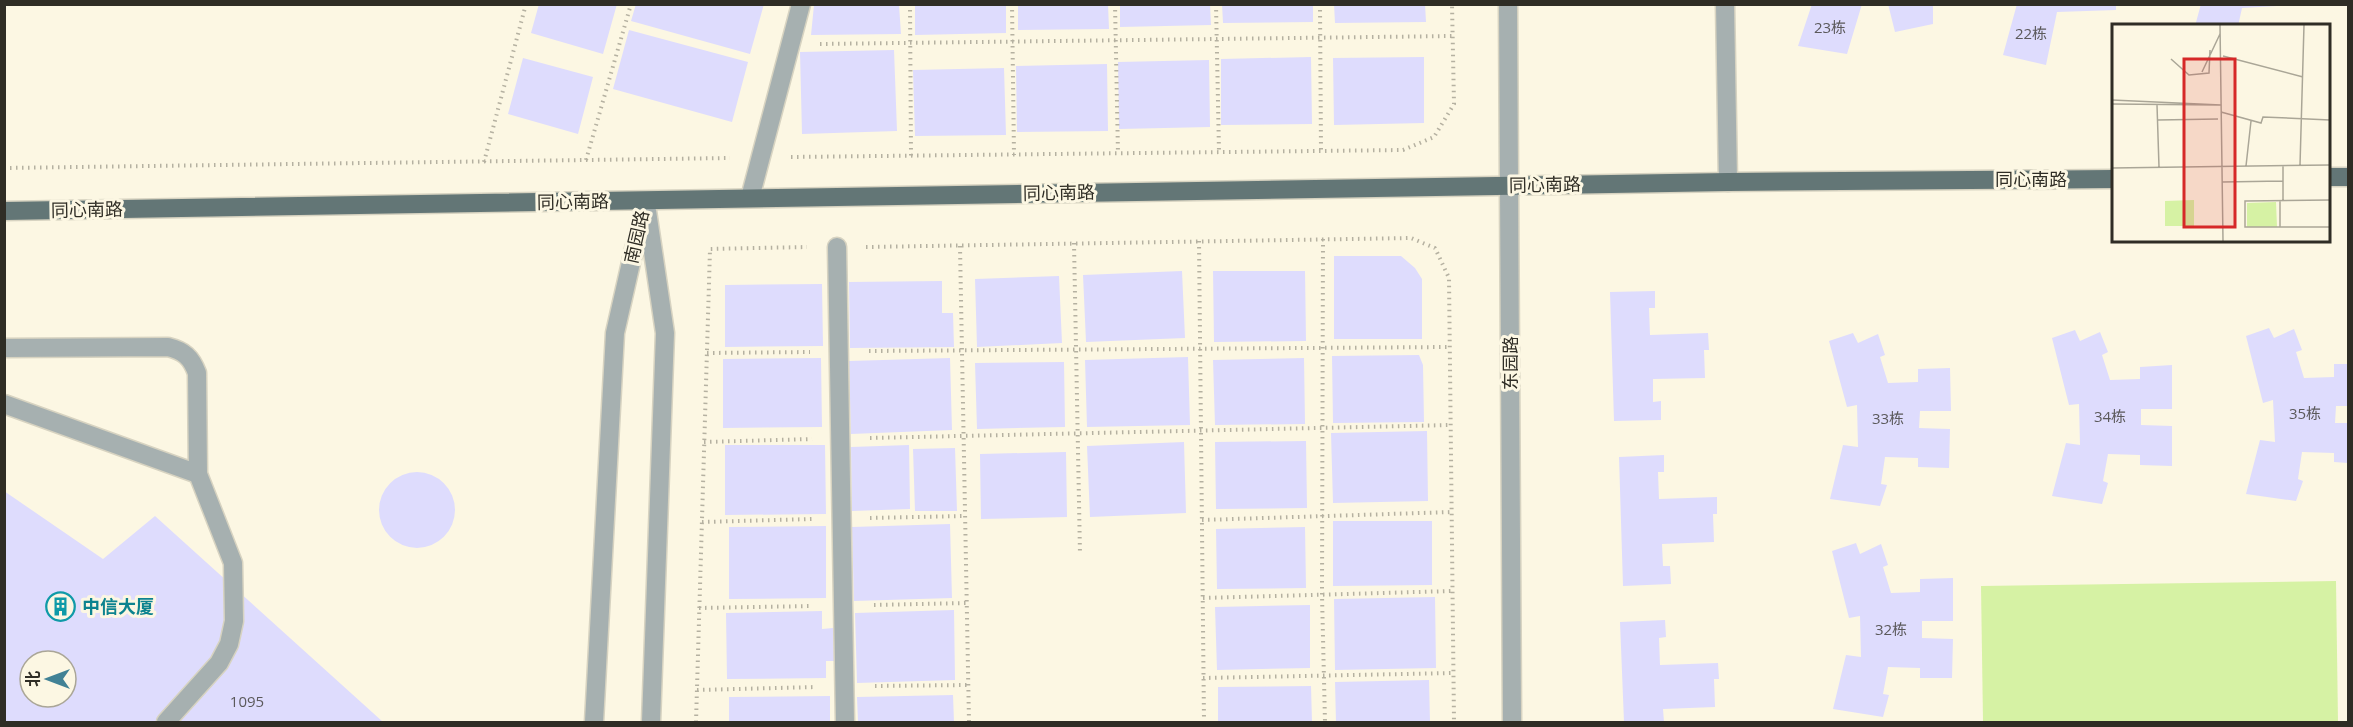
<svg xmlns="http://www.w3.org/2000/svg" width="2353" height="727" font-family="'Open Sans','Noto Sans SC',sans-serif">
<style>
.green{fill:#d6f2a4}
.building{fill:#dedcfd;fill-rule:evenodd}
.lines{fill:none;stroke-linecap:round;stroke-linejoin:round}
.minor-casing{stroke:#d7d3c1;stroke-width:21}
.major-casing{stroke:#d7d3c1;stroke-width:21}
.path{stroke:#b5b1a1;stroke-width:4;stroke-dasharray:1.5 4.5;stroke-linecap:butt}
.minor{stroke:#a6b0b0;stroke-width:18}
.major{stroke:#637676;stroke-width:18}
.labels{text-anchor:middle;stroke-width:6;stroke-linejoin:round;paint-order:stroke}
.number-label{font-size:15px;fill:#5b595b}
.street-label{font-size:18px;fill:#2f2d25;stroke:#fcf7e3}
.culture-label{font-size:18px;font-weight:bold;fill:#0d838f;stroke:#fcf7e3;text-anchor:start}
.inset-road{fill:none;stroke:#aaa697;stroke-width:1.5}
.view{fill:#d62828;fill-opacity:0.15;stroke:#d62828;stroke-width:3}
.inset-edge{fill:none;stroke:#2f2d25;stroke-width:3}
</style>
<rect width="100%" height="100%" fill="#fcf7e3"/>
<path class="green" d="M2336 581 2338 722H1983L1981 586Z"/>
<path class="building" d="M539 4H617L603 54 531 33Z
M636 4H764L750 54 631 21Z
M915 4H1006V33L915 35Z
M1018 4H1108L1109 29 1018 30Z
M1120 4H1210L1211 25 1120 27Z
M1222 4H1313V22L1223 23Z
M1334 4H1425L1426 22 1335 23Z
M1812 4H1862L1847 54 1798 46Z
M1888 4H1933V24L1895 32Z
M2017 4H2116V10L2057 12 2046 65 2003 55Z
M2201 4H2277V6L2242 8 2238 26H2195Z
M814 5H899L901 34 811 35Z
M629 30 748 62 732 122 613 89Z
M894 50 897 131 802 134 800 52Z
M1311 57 1312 124 1221 125V59Z
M1424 57V123L1334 125 1333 58Z
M523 58 593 77 578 134 508 114Z
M1209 60 1210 127 1119 129 1118 62Z
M1107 64 1108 131 1017 132 1016 66Z
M1004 68 1006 135 915 136 913 70Z
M1334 256H1401L1415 268 1422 279V339H1334Z
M1182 271 1185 338 1086 342 1083 275Z
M1213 271H1305L1306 341 1214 342Z
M1059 276 1062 343 977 347 975 279Z
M942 281V313H953L954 347 850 348 849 282Z
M822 284 823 346 725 347V285Z
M1655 291V308H1649L1650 335 1708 333 1709 350H1704L1705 378 1653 379V402L1661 401V420L1614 421 1610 292Z
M2269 328 2274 338 2294 329 2302 350 2296 352 2304 378 2334 377V364H2348V406H2336L2335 423H2348V463L2334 462V453L2302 452 2298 479 2303 481 2296 501 2246 494 2260 440 2275 442 2273 400 2263 403 2246 336Z
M2075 330 2080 341 2100 332 2108 352 2102 355 2110 380 2140 379V367L2172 365V409H2141V425L2172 426V466L2140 465V455L2108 454 2103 481 2108 483 2102 504 2052 496 2066 443 2080 445 2079 404 2069 405 2052 338Z
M1853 333 1858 343 1878 334 1885 355 1880 357 1888 383 1918 382V369L1950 368 1951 411H1920L1919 428 1950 429 1949 468 1918 467V458L1885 457 1881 484 1887 485 1880 506 1830 499 1843 445 1858 447 1857 405 1847 407 1829 341Z
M1419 355 1423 365 1424 422 1333 423 1332 356Z
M1188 357 1190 425 1087 427 1085 360Z
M821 358 822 427 723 428V359Z
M950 358 952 430 851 434 849 361Z
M1304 358 1305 424 1215 425 1213 360Z
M1064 362 1065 427 977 429 975 363Z
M1427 431 1428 501 1333 503 1331 433Z
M1306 441 1307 508 1216 509 1215 442Z
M1184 442 1186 513 1090 517 1087 446Z
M725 445H825L826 514 725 515Z
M909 445 910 509 852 511 851 447Z
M955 448 957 511H915L913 449Z
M1066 452 1067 517 981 519 980 454Z
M1664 455V472H1658L1659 499 1717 497V514H1713L1714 542 1662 544 1663 566H1670L1671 584 1623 586 1619 457Z
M379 510a38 38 0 1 1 76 0a38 38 0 1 1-76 0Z
M4 491 103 559 155 516 383 722H4ZM30 661H66V697H30Z
M1333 521H1432V585L1333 586Z
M950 524 952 598 854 601 852 527Z
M826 526V598L729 599V527Z
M1305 527 1306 588 1217 589 1216 529Z
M1856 543 1860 554 1881 544 1888 565 1883 567 1891 593 1920 592V579L1953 578V621H1922V638L1953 639 1952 678H1920V668L1888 667 1883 694 1889 695 1883 717 1833 709 1846 655 1861 657 1860 616 1849 618 1832 551Z
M1435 597 1436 668 1335 670 1334 599Z
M1310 605V668L1217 670 1215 607Z
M954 610 955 680 857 683 855 613Z
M822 611V629L833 628 834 661H826V678L727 679 726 613Z
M1665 620 1666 637 1659 638 1660 665 1718 663 1719 679H1714L1715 707 1663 709 1664 722H1624L1620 622Z
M1429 680 1430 722H1336L1335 682Z
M1311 686 1312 722H1218V687Z
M953 695 954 722H858L857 697Z
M830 696V722H729V697Z"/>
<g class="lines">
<defs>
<path id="minor" d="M1508 4 1512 722
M1725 4 1728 182
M750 198 801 4
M647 211 665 333 651 722
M837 247 845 722
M4 348 168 347C184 351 191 357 197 373L198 474 233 563 234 621 229 644 219 663 166 722
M4 404 198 474
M594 722 615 333 645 201"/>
<path id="major" d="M2328 177H2348
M4 211 1728 182 2113 179"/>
</defs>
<use href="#minor" class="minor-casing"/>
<use href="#major" class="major-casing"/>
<path class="path" d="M910 4 911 156
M1012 4 1014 155
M1115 4 1118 154
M1216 4 1219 152
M1320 4 1321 151
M820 44 1453 36
M791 157 1403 150 1434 137 1454 104 1452 4
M586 160 631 4
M484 162 526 4
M4 168 730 158
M1323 239 1322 595 1325 722
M1199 241 1204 722
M1074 243 1080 554
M960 246 969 722
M866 247 1411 238 1435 248 1449 278 1454 722
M869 351 1450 347
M707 353 810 352
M870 438 1451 425
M704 442 812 439
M870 518 965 516
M1202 520 1452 512
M702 522 812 519
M1203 598 1453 591
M874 605 967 603
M699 608 812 606
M1203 678 1453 673
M875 686 969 685
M697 690 816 687
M696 722 710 249 807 247"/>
<use href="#minor" class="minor"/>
<use href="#major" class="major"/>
</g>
<defs>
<symbol id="building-ring" viewBox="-11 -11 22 22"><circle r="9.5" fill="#fcf7e3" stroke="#0f9aa8" stroke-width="1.5"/><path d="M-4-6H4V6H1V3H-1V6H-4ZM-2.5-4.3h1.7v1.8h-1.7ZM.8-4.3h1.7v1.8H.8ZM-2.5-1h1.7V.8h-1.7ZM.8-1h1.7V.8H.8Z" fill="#0f9aa8"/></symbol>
</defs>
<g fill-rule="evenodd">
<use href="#building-ring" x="44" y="590" width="33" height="33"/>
</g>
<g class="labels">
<g class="number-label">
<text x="1830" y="33">23栋</text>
<text x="2031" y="39">22栋</text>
<text x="2305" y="419">35栋</text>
<text x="2110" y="422">34栋</text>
<text x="1888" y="424">33栋</text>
<text x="1891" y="635">32栋</text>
<text x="247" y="707">1095</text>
</g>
<g class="street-label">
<text x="2031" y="186">同心南路</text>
<text transform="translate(1545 185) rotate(-1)" y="6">同心南路</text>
<text transform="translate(1059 193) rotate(-1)" y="6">同心南路</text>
<text transform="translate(573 202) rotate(-1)" y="6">同心南路</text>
<text transform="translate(87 210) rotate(-1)" y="6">同心南路</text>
<text transform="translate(637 237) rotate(-77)" y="6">南园路</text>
<text transform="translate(1511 363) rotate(-90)" y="6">东园路</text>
</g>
<g class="culture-label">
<text x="82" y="613">中信大厦</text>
</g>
</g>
<g transform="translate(2112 24)">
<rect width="218" height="218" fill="#fcf7e3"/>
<path d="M82 176V202H53V177ZM164 178 165 203H135V179Z" fill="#d6f2a4"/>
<path class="inset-road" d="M108 1 111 217M111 32 191 53M59 35 77 51 97 49 98 26M90 48 108 10M0 76 109 81M0 80 107 81M45 81 47 143M109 88 149 99 151 93 218 96M46 96 106 95M188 141 192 1M134 142 139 97M0 144 218 141M110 158 171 157M218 176 133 177V203H218M168 177V203M171 177V142"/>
<path class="view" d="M72 35H123V203H72Z"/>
<rect width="218" height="218" class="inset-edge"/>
</g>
<rect width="2353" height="727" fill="none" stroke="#2f2d25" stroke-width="12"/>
<g transform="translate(48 679) rotate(270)"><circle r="28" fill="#fcf7e3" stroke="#aaa697" stroke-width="1.5"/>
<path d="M0-4.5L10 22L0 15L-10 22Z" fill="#418295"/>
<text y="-9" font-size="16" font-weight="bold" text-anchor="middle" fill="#2f2d25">北</text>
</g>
</svg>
